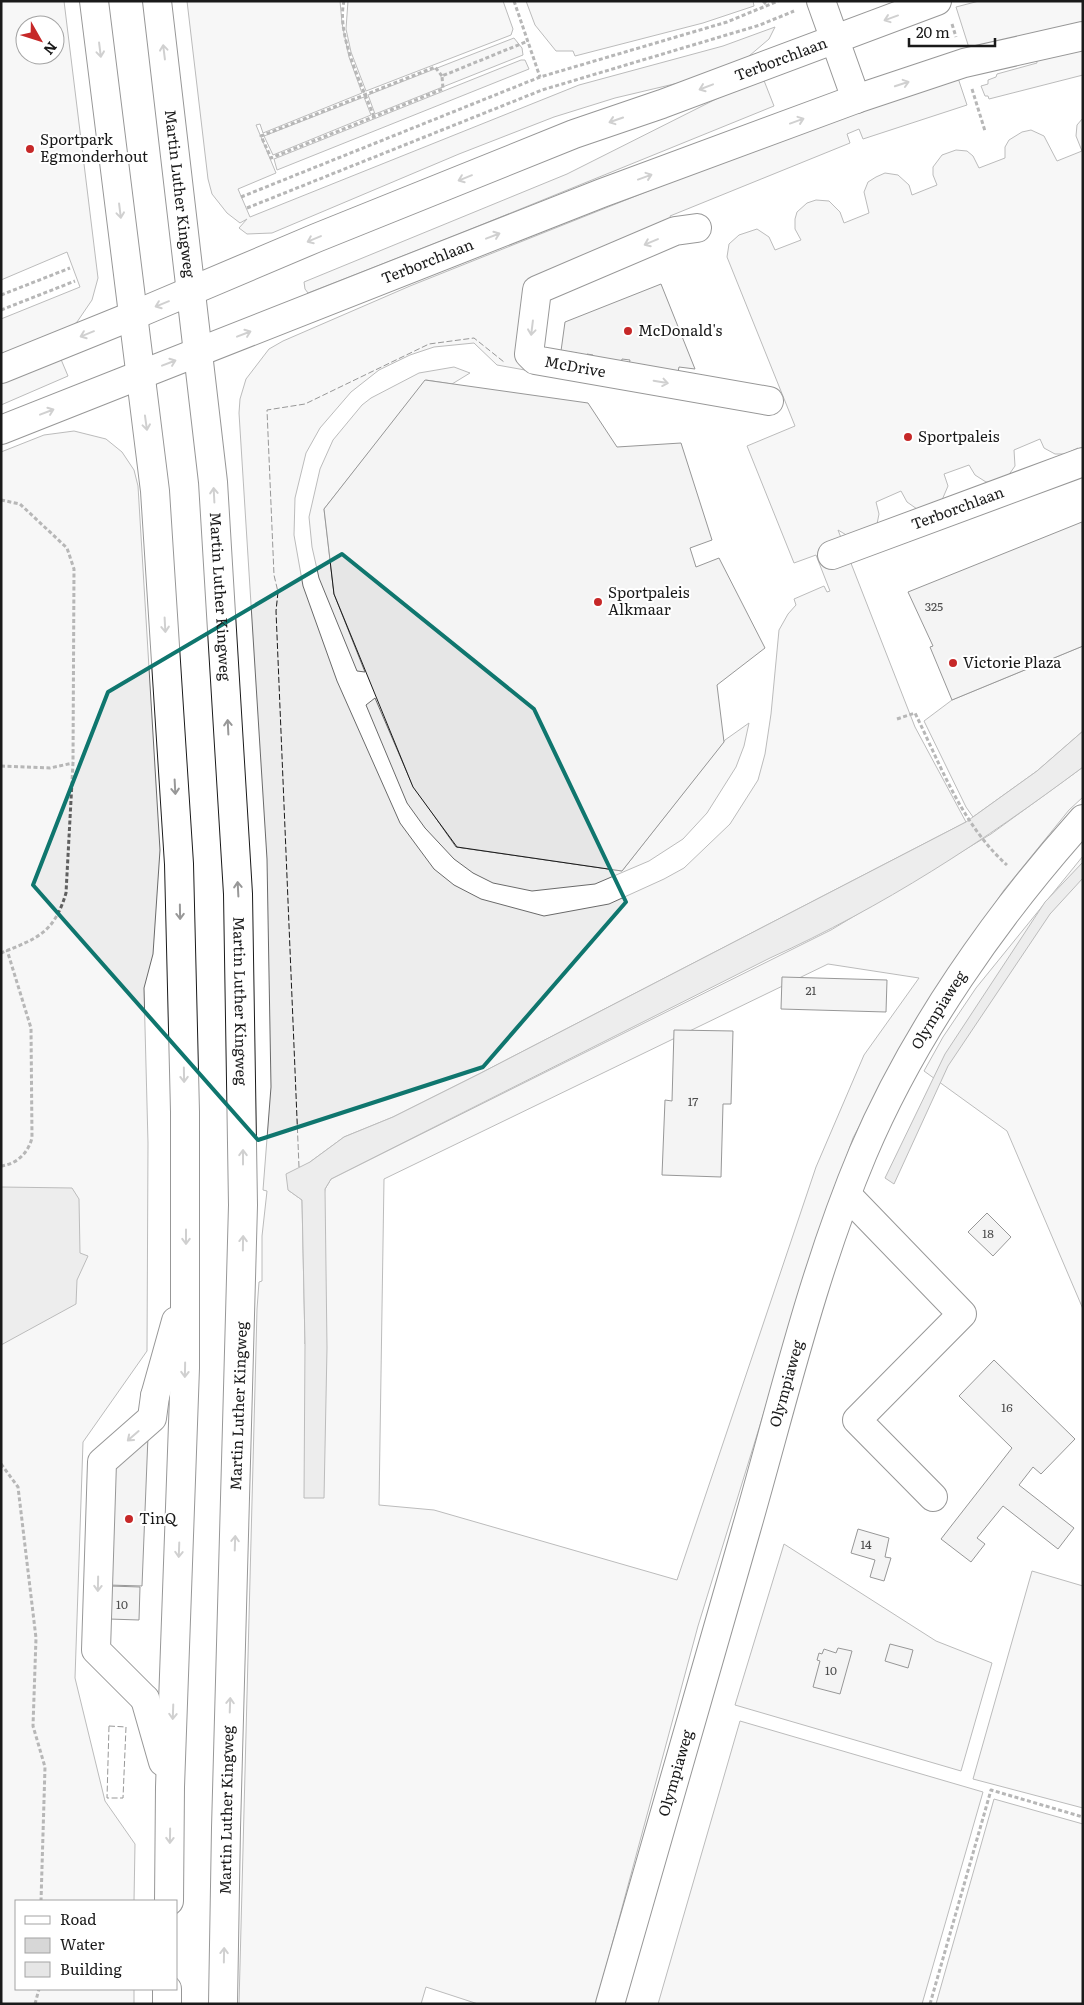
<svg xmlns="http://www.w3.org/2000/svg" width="1084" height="2005" font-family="Literata,serif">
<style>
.built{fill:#ededed;stroke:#6a6a6a;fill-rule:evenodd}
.water{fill:#d7d7d7;stroke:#6a6a6a}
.building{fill:#e6e6e6;stroke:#1a1a1a}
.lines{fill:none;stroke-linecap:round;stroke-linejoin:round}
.minor-casing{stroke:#1a1a1a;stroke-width:30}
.major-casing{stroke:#1a1a1a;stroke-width:30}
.highway-casing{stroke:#1a1a1a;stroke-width:30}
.path{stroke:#5f5f5f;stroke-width:3;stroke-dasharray:4 2.5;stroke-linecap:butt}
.minor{stroke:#fff;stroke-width:28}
.major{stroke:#fff;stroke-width:28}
.highway{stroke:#fff;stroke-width:28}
.fence{stroke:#1a1a1a;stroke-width:1;stroke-dasharray:6 2.5;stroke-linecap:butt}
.oneway{stroke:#989898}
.marked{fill:none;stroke:#0f766e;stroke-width:4;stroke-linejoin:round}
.poi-dot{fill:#c62828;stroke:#fff;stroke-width:2}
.labels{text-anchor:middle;stroke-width:4;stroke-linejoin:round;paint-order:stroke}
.number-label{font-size:12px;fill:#4d4d4d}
.street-label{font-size:15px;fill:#1a1a1a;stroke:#fff}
.poi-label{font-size:15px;fill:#1a1a1a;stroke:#fff;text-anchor:start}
</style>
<rect width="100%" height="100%" fill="#fff"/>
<path class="built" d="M1 1H64L98 278 92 300 77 322 67 330 1 357V319L80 287 67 252 1 280ZM25 25H55V55H25Z
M187 1H340L342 23 349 57 362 93 263 133 260 124 256 125 276 173 238 189 250 217 579 85 723 46 775 27 769 39 742 62 712 75 615 98 554 117 459 154 272 233 247 234 239 228 247 219 240 223 227 213 212 194 208 179Z
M348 1H503L513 29 511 35 366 91 351 52 346 29Z
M526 1H753L754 6 703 23 575 56 573 51H556L535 25Z
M979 1H1083V24L970 51 956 7Z
M514 38 522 48 523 55 375 114 368 95Z
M1083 45V75L989 99 988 96H985L981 86 988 84V80L996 77 997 74 1037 63 1036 55Z
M521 60H525L529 69 277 170 274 159Z
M957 75 967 105 863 139 859 129 847 134 850 143 670 216 673 225 539 280 536 372 497 365 474 343 434 347 410 355 379 370 351 392 320 428 306 453 295 498 294 535 303 586 337 681 400 823 434 869 454 885 481 899 544 916 609 904 664 879 684 868 730 824 758 780 765 754 771 714 779 630 788 614 796 605 794 599 824 586 827 592 830 591 816 555 794 563 747 446 795 426 727 257 729 244 739 235 757 229 769 237 775 250 801 240 795 229V219L797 212 807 203 816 200 829 201 840 212 844 223 869 213 864 192 868 182 876 177 885 173 898 175 909 185 912 195 937 185 933 175V167L942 155 956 150 967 151 973 156 979 168 1005 158V147L1009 140 1022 132 1031 130 1044 136 1057 161 1082 151 1076 136 1077 125 1083 118V459L1078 448 1065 454H1055L1044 448 1040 439 1014 450 1015 466 1008 476 992 482H986L975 475 969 465 944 474 948 486 942 500 917 509 907 502 901 491 876 502 879 514 877 524 848 536 838 530 915 727 966 822 479 1074 393 1117 344 1137 310 1162 288 1190 302 1200 305 1344 325 1189 331 1179 831 930 991 834 1083 767V797L1069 810 1004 890 912 1026 853 1138 814 1250 698 1626 596 2004H478L426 1987 421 2004H239L257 1309 259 1282 262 1281V1236L267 1191 263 1190 271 1087 267 859 239 413 240 399 246 379 269 349 283 341 410 286 849 111ZM828 964 919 978 864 1055 816 1167 677 1580 434 1510 379 1505 384 1179Z
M763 78 774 106 459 234 308 293 305 289 304 282 567 174 726 94Z
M364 97 371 115 273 155 264 136Z
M60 357 68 376 1 405V381Z
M454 367 470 373 452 384 426 380 324 509 334 594 365 672 357 671 319 578 312 547 309 517 320 469 333 440 362 405 371 398 419 373Z
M74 431 106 439 122 452 134 470 138 486 160 850 153 954 144 988 148 1143 147 1351 83 1442 75 1678 105 1801 135 1844 134 1901H16V1989H134V2004H1V452L44 435Z
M1083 646V731L1037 771 973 817 966 807 924 721 952 700Z
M375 698 412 784 456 847 622 871 725 740 749 723 744 746 736 767 707 813 683 839 649 861 595 884 532 891 493 883 473 873 454 859 425 828 407 803 366 705Z
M1083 856V1309L1007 1131 924 1071 943 1037 976 988Z
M784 1544 936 1641 992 1663 961 1771 735 1705Z
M1032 1571 1083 1586V1808L973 1779Z
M740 1721 983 1792 922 2004H658Z
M994 1799 1083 1824V2004H936Z"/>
<path class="water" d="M1083 731V767C984 841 883 907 770 958L331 1179 325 1189 327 1348 324 1498H304L305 1344 302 1200 288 1190 286 1174 310 1162 344 1137 393 1117 479 1074 966 822 1037 771Z
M1083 862V878L1050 914 948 1066 894 1184 885 1178 945 1054 1045 902Z
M1 1187 72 1188 79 1199 80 1253 88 1256 77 1280 76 1304 1 1345Z"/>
<path class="building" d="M661 284 695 369 679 367 678 372 629 365 630 360 622 359 621 364 592 360 593 355 587 354V360L576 358 577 353 561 351 565 322Z
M425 380 588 403 617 447 681 443 712 540 690 548 696 567 719 558 765 648 717 685 724 742 622 871 457 847 413 787 334 594 324 509Z
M1082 522 1083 646 952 700 930 647 933 646 908 592Z
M782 977 887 980 886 1012 781 1009Z
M674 1030 733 1031 731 1104H723L721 1177 662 1175 665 1100 672 1101Z
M987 1213 1011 1237 993 1256 968 1232Z
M994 1360 1075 1439 1041 1474 1033 1467 1019 1485 1074 1528 1058 1549 1003 1506 977 1538 985 1544 971 1562 941 1539 1012 1448 959 1396Z
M113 1435 148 1436 142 1586 108 1585Z
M858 1529 889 1538 885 1557 891 1558 884 1581 870 1577 875 1560 851 1553Z
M110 1586 140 1587 139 1620 109 1619Z
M890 1644 913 1650 908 1668 885 1661Z
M838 1648 852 1651 840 1694 813 1687 820 1661 817 1660 819 1653 822 1654 824 1649 836 1653Z"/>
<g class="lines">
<defs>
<g id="minor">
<path d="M821 1 856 99"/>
<path id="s1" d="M697 228 675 231 537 290 529 354 535 360 769 401"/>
<path d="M1 369 132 316"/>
<path d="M1 430 140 375"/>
<path id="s2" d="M832 555 1083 462"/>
<path d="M847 1195 962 1314 857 1420 933 1497"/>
<path d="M145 1699 96 1650 102 1462 152 1418 155 1396"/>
<path id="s3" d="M610 2004C655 1846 700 1688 746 1530 782 1405 812 1274 863 1153 914 1033 996 916 1083 819"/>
</g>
<g id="major">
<path id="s4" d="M132 316 316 238 574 134 662 104 937 1"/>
<path id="s5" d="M140 375 602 193 856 99 964 63 1083 36"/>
</g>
<g id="highway">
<path d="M94 1 155 491 179 864 185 1112V1368L170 1787 169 1901"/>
<path id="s6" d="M157 1 213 482 238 894 243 1205 226 1828 223 2004"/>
<path d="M155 1396 176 1321"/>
<path d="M145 1699 163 1762"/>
<path d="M167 2004V1989"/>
</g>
</defs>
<use href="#minor" class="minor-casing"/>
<use href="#major" class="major-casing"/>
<use href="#highway" class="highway-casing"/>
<path class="path" d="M344 1C336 35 362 85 374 117
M514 1 540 77
M763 1 767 5
M952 24 956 37
M442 76 435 67 261 136 271 158 443 89 442 76 528 41
M972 89 985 131
M241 197 540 77 727 22 778 1
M247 208 542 90 760 25 794 11
M1 295 70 268
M1 310 75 281
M1 500 20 504 67 548 74 569 73 763 66 893C54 933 38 938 1 953
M897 719 915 713C941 766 962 825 1007 865
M1 766 50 768 73 763
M1 1166C17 1164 28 1153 32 1138L31 1028 7 950
M1 1464 18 1487 36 1638 33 1726 45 1767 41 1901
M35 2004 39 1989
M930 2004 991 1790 1083 1817"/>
<use href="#minor" class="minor"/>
<use href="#major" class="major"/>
<use href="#highway" class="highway"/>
<path class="fence" d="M299 1167 276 611 278 592 274 575 267 410 305 404 429 344 474 338 504 362
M109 1726 126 1727 123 1798H107Z"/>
</g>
<defs><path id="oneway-shaft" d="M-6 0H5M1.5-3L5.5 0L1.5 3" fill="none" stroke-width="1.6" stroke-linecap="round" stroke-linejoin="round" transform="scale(1.25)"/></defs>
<g class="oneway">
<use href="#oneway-shaft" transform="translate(891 18) rotate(160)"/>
<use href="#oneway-shaft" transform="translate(100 50) rotate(83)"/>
<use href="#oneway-shaft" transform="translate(164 52) rotate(-97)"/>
<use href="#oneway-shaft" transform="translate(902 84) rotate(-18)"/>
<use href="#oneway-shaft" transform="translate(706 87) rotate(159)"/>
<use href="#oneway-shaft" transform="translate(616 120) rotate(161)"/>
<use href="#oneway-shaft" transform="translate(797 121) rotate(-20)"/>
<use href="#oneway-shaft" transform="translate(645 177) rotate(-20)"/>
<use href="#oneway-shaft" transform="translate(465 178) rotate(158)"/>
<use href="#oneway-shaft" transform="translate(120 211) rotate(83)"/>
<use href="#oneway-shaft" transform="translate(493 236) rotate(-21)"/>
<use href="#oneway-shaft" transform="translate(314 239) rotate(157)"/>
<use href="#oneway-shaft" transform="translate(651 242) rotate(157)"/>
<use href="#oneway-shaft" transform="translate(162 304) rotate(158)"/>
<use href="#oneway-shaft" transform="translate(532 328) rotate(97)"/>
<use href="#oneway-shaft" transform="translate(87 334) rotate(158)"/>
<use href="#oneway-shaft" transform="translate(244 334) rotate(-21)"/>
<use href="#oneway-shaft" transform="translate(169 363) rotate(-21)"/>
<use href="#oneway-shaft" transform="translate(661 382) rotate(10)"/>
<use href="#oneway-shaft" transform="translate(47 412) rotate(-21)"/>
<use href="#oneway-shaft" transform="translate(146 423) rotate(82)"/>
<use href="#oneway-shaft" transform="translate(214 495) rotate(-93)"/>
<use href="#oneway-shaft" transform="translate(165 625) rotate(87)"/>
<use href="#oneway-shaft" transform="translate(228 727) rotate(-93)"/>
<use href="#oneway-shaft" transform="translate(175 787) rotate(87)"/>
<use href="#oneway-shaft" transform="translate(238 889) rotate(-93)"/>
<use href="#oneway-shaft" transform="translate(180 912) rotate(89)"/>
<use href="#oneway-shaft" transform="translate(184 1075) rotate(89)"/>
<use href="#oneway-shaft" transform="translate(243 1157) rotate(-90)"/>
<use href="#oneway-shaft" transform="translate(186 1237) rotate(90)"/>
<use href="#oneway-shaft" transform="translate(243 1243) rotate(-89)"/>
<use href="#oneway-shaft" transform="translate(185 1370) rotate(91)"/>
<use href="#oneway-shaft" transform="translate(133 1436) rotate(139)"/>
<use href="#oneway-shaft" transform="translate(235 1543) rotate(-88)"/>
<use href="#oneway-shaft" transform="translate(179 1550) rotate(92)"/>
<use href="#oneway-shaft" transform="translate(98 1584) rotate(91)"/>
<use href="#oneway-shaft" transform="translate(230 1705) rotate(-88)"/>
<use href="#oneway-shaft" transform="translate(173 1712) rotate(92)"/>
<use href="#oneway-shaft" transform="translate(170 1836) rotate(91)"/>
<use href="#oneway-shaft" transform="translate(224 1955) rotate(-89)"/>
</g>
<path d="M0 0H1084V2005H0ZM342 554 534 709 626 902 483 1067 258 1140 33 885 108 692Z" fill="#fff" fill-opacity=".55" fill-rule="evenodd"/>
<path class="marked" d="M342 554 534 709 626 902 483 1067 258 1140 33 885 108 692Z"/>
<g class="poi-dot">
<circle cx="30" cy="149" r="5"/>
<circle cx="628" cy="331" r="5"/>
<circle cx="908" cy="437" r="5"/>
<circle cx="598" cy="602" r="5"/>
<circle cx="953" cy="663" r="5"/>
<circle cx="129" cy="1519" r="5"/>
</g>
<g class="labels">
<g class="number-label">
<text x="934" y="611">325</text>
<text x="811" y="995">21</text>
<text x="693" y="1106">17</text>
<text x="988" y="1238">18</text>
<text x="1007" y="1412">16</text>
<text x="866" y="1549">14</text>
<text x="122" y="1609">10</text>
<text x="831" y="1675">10</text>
</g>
<g class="street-label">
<text dy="5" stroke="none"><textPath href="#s4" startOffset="698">Terborchlaan</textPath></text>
<text dy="5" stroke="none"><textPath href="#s6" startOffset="194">Martin Luther Kingweg</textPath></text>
<text dy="5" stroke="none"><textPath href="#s5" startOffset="309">Terborchlaan</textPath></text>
<text dy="5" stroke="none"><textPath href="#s1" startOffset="286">McDrive</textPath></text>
<text dy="5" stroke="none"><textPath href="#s2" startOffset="134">Terborchlaan</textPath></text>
<text dy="5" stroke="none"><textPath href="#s6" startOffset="599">Martin Luther Kingweg</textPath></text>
<text dy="5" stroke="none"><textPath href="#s6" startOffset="1004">Martin Luther Kingweg</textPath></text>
<text dy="5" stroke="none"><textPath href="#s3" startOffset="1050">Olympiaweg</textPath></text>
<text dy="5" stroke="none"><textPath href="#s3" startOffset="645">Olympiaweg</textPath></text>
<text transform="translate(239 1406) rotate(-88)" y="5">Martin Luther Kingweg</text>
<text dy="5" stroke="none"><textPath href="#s3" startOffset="240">Olympiaweg</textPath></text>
<text transform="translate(227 1810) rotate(-89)" y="5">Martin Luther Kingweg</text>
</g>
<g class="poi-label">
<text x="40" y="145">Sportpark<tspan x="40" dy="17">Egmonderhout</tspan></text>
<text x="638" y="336">McDonald's</text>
<text x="918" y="442">Sportpaleis</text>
<text x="608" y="598">Sportpaleis<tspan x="608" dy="17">Alkmaar</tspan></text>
<text x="963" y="668">Victorie Plaza</text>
<text x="139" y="1524">TinQ</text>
</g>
</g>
<rect width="1084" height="2005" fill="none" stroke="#1a1a1a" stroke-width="5"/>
<rect x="15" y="1900" width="162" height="90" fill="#ffffff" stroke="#a3a3a3"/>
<rect x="25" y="1916" width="25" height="8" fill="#ffffff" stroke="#a3a3a3"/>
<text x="60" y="1925" font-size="15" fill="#1a1a1a">Road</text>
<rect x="25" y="1938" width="25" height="15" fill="#d7d7d7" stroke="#a3a3a3"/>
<text x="60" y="1950" font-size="15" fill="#1a1a1a">Water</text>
<rect x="25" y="1962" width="25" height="15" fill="#e6e6e6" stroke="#a3a3a3"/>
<text x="60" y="1975" font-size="15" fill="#1a1a1a">Building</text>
<g transform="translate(40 40) rotate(129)"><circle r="24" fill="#ffffff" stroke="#a3a3a3"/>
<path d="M0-4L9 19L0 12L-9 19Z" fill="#c62828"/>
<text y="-8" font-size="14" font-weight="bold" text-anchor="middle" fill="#1a1a1a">N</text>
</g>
<path d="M909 38v8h86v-8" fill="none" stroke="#1a1a1a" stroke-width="2.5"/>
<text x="916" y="38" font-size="15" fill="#1a1a1a" stroke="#ffffff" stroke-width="4" paint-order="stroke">20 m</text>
</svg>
